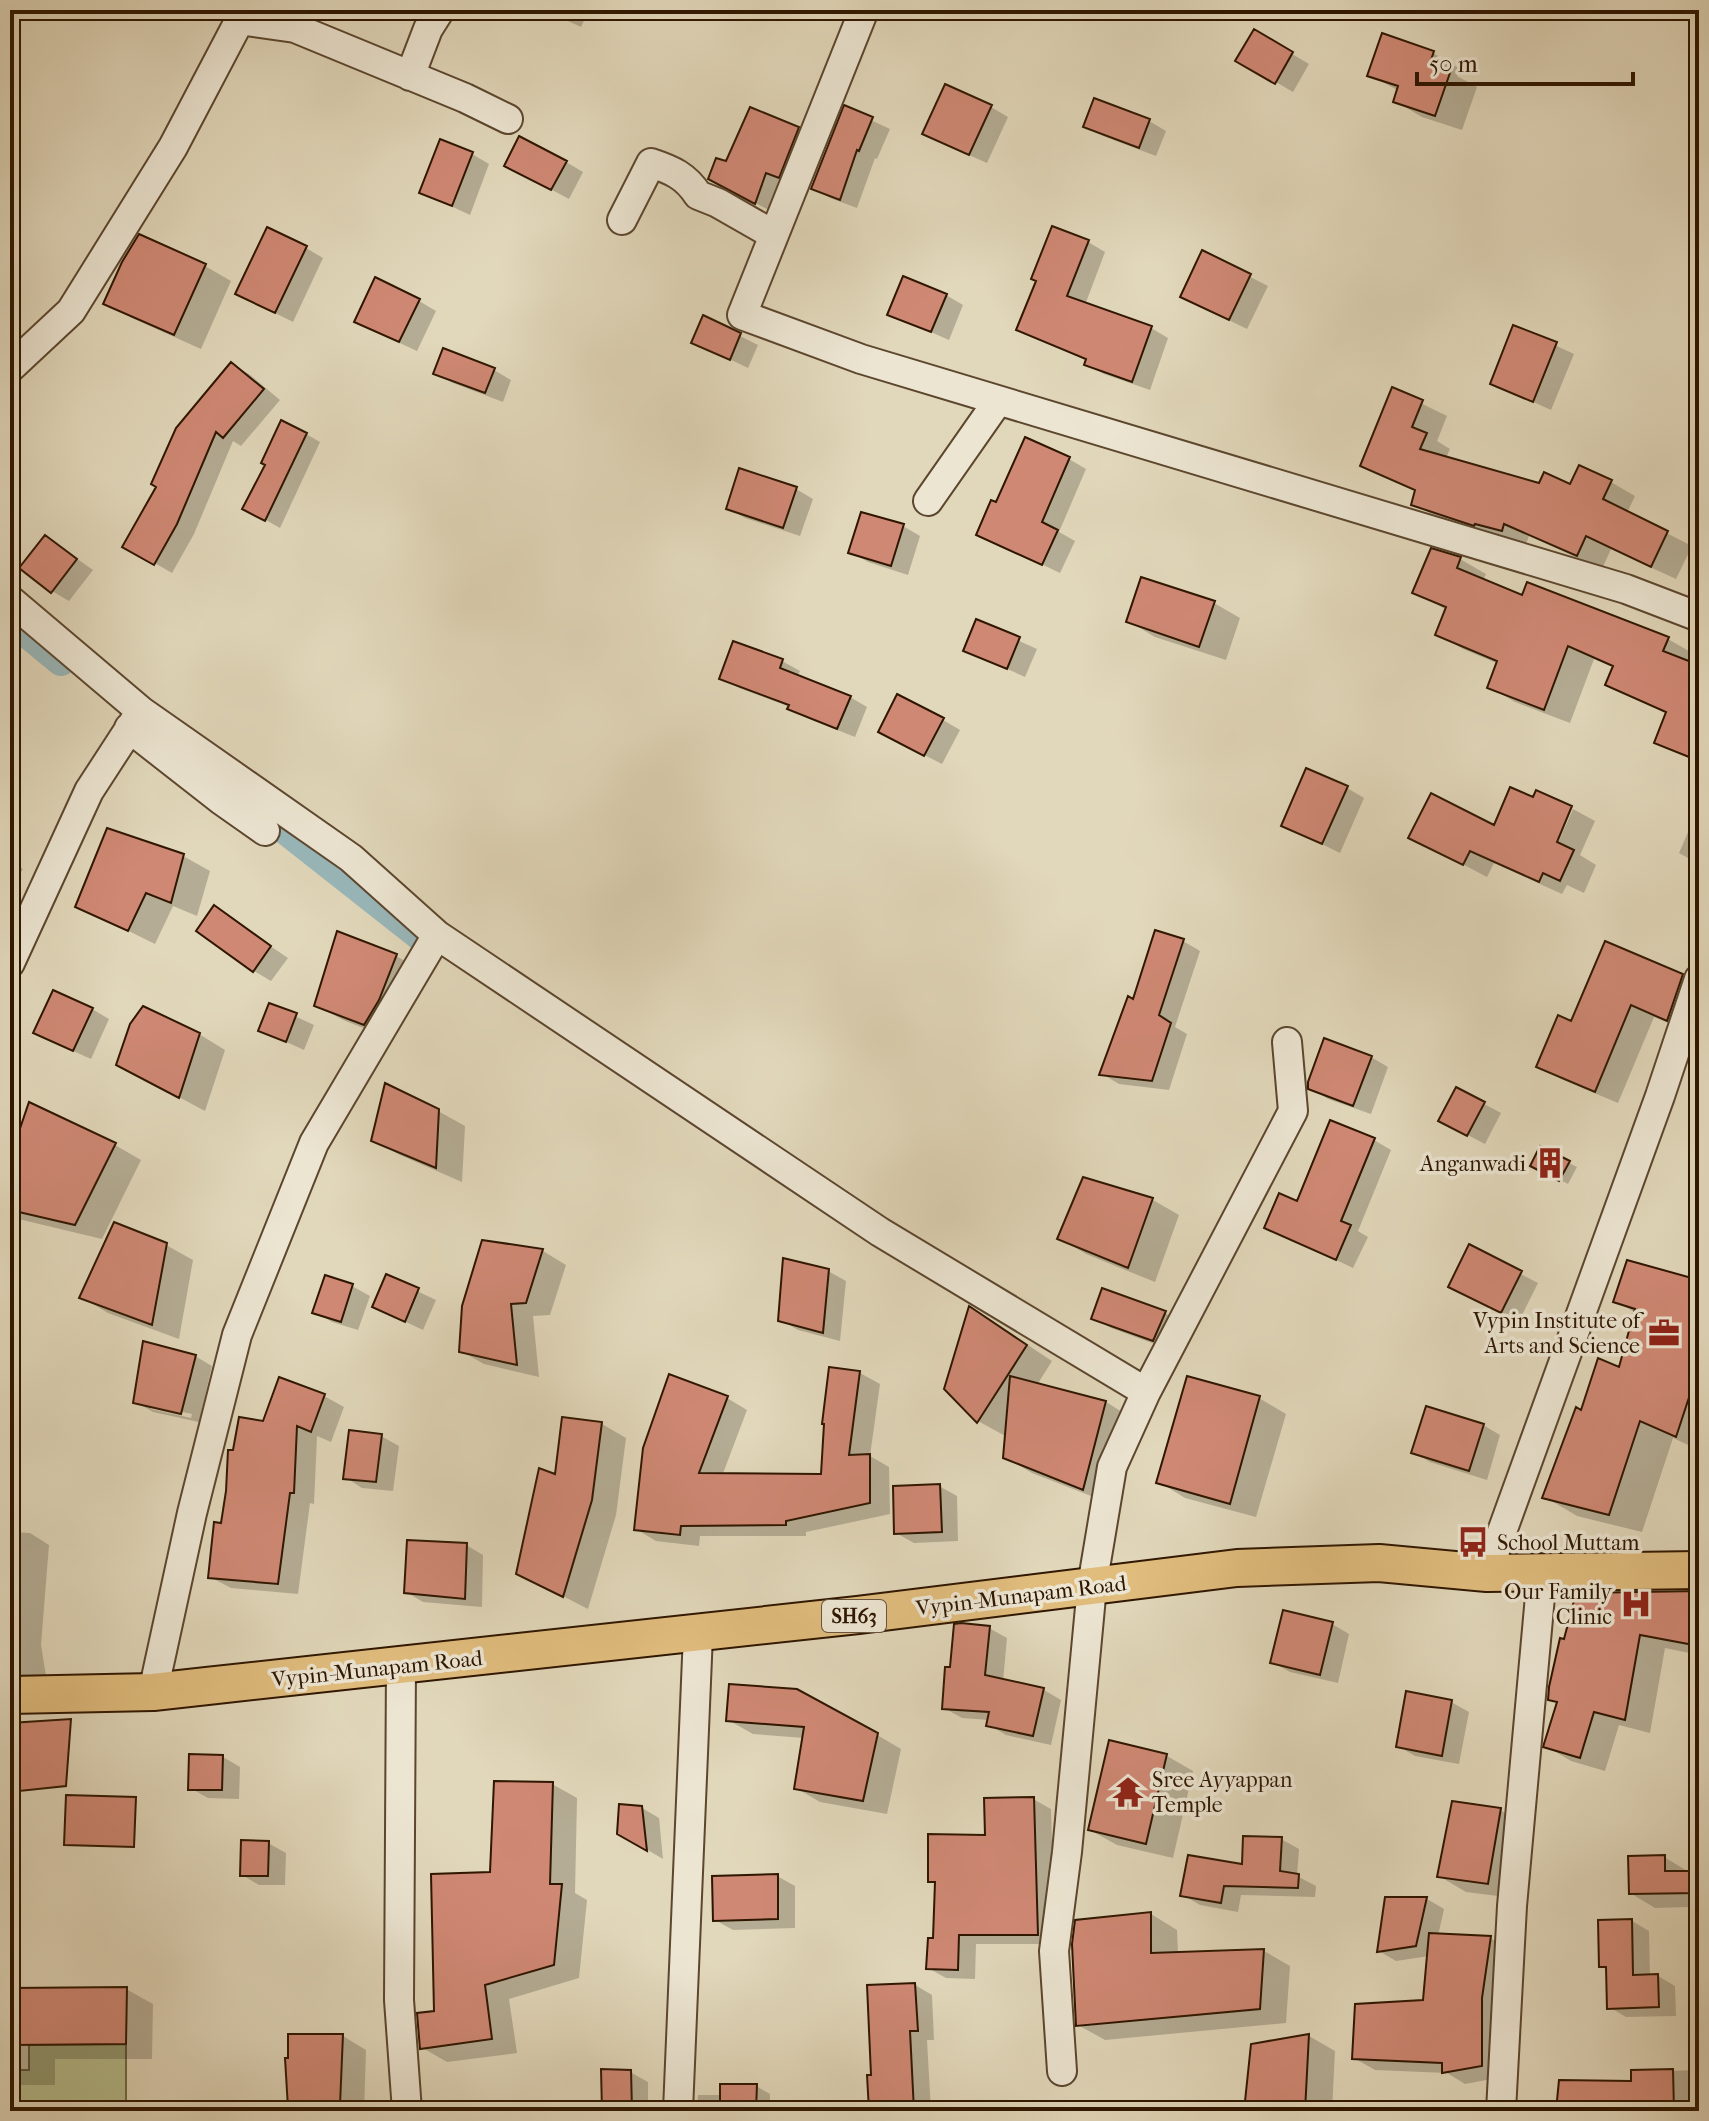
<svg xmlns="http://www.w3.org/2000/svg" width="1709" height="2121" font-family="'IM FELL French Canon',serif">
<style>
.green{fill:#b6bd8d;stroke:#726a46;stroke-width:2}
.shadow{fill:#0003;fill-rule:evenodd}
.lines{fill:none;stroke-linecap:round;stroke-linejoin:round}
.canal{stroke:#99b7ba;stroke-width:30}
.building{fill:#cf8874;stroke:#2f1600;stroke-width:2}
.minor-casing{stroke:#5c462e;stroke-width:32}
.major-casing{stroke:#2f1600;stroke-width:40}
.minor{stroke:#ece5d2;stroke-width:28}
.major{stroke:#e0bc7d;stroke-width:36}
.labels{text-anchor:middle;stroke-width:7;stroke-linejoin:round;paint-order:stroke}
.shield{fill:#ece5d2;stroke:#68543f;stroke-width:2}
.shield-label{font-size:20px;font-weight:bold;fill:#2f1600}
.poi-label{font-size:22px;fill:#2f1600;stroke:#ece5d2;text-anchor:end}
.street-label{font-size:22px;fill:#2f1600;stroke:#ece5d2}
</style>
<rect width="100%" height="100%" fill="#e1d7ba"/>
<filter id="stains"><feTurbulence type="fractalNoise" baseFrequency=".0025" numOctaves="4"/><feColorMatrix values="0 0 0 0 .2 0 0 0 0 .09 0 0 0 0 .02 0 0 0 .5 -.17"/></filter>
<radialGradient id="worn" r=".72"><stop offset=".6" stop-color="#630" stop-opacity="0"/><stop offset="1" stop-color="#630" stop-opacity=".3"/></radialGradient>
<path class="green" d="M126 2044V2105L10 2106V2070H29V2045Z"/>
<path class="shadow" d="M544 10H589L581 27Z
M1063 10H1083L1079 18Z
M1255 32 1309 64 1293 92 1238 60Z
M1433 53 1460 69 1457 76 1477 87 1462 130 1422 117 1395 101 1399 91 1370 75Z
M991 107 1008 117 987 163 942 143Z
M845 108 890 129 877 159 875 158 857 208 830 198 813 188Z
M1149 121 1166 131 1156 156 1103 136 1085 127Z
M798 129 815 139 773 212 728 189Z
M472 154 489 164 470 215 421 192Z
M566 162 583 172 569 199 524 175Z
M1088 242 1105 252 1085 305 1151 328 1168 338 1150 390 1104 374 1086 364 1087 361 1019 329Z
M306 248 323 258 293 322 237 294Z
M1203 253 1268 286 1247 329 1200 306Z
M205 266 231 281 201 349 132 318 106 303Z
M946 295 963 305 949 340 890 314Z
M419 301 436 311 417 351 374 331Z
M704 318 758 345 748 368 694 342Z
M1515 327 1574 354 1551 410 1492 383Z
M232 364 249 374 280 400 241 446 233 441 194 534 172 573 125 546Z
M494 370 511 380 503 402 453 383 436 373Z
M1394 390 1447 416 1437 441 1450 449 1446 458 1540 485 1571 487 1611 482 1635 496 1627 513 1692 546 1676 579 1611 549 1602 569 1529 536 1526 544 1500 536 1499 538 1438 518 1413 504 1417 492 1362 466Z
M306 434 320 442 280 528 245 508Z
M1069 459 1086 469 1059 532 1075 541 1060 573 978 534 997 504Z
M796 489 813 499 800 536 745 518 728 508Z
M903 526 920 536 908 575 868 562 851 552Z
M46 537 93 570 69 601 52 591Z
M1433 551 1460 559 1486 574 1483 581 1523 598 1668 639 1694 654 1689 664 1699 668V763L1656 742 1667 714 1608 684 1615 668 1594 659 1570 723 1515 702 1489 687 1499 664 1463 649 1437 634 1447 610 1415 593Z
M1214 603 1240 618 1226 660 1155 637 1128 621Z
M978 622 1037 649 1025 677 966 650Z
M782 661 800 671 797 677 850 697 867 707 855 737 807 718 790 707 739 688 722 678Z
M943 720 960 730 942 764 897 741Z
M1347 788 1364 798 1340 853 1283 825Z
M1573 809 1595 821 1580 855 1596 865 1584 893 1567 885 1562 894 1494 863 1487 877 1411 837 1494 827 1554 852Z
M1695 816 1699 818V864L1679 853Z
M183 856 210 871 197 916 173 906 155 944 78 906Z
M10 860 23 869 10 889Z
M214 908 288 958 271 981 254 971Z
M338 934 396 956 423 971 391 1039 343 1020 316 1005Z
M1183 941 1200 951 1175 1027 1187 1034 1169 1090 1119 1084 1102 1074 1134 1002Z
M1682 976 1699 985 1690 1032 1654 1017 1618 1103 1561 1079 1539 1066 1572 1023Z
M271 1005 314 1025 304 1050 260 1030Z
M92 1009 109 1019 91 1059 53 1042Z
M199 1034 225 1050 205 1111 145 1079Z
M1371 1057 1388 1067 1371 1114 1328 1099 1310 1088Z
M1484 1104 1501 1113 1485 1144 1458 1130Z
M438 1111 465 1126 462 1182 400 1155 373 1140Z
M1374 1140 1391 1150 1358 1231 1368 1237 1353 1268 1267 1227Z
M115 1145 141 1160 102 1239 10 1217V1164Z
M1541 1149 1577 1167 1568 1184 1532 1165Z
M1084 1180 1153 1200 1179 1215 1155 1282 1086 1254 1059 1238Z
M484 1242 543 1251 566 1265 550 1315 533 1316 539 1377 484 1364 461 1351Z
M166 1245 193 1260 179 1339 108 1313 81 1297Z
M1469 1247 1538 1283 1519 1321 1468 1296Z
M828 1271 846 1281 840 1341 798 1330 781 1320Z
M387 1277 436 1300 423 1330 374 1307Z
M1699 1282V1450L1673 1438 1642 1532 1577 1516 1545 1497 1582 1413 1620 1370 1636 1313 1616 1301Z
M352 1286 370 1296 358 1330 332 1322 315 1312Z
M1165 1313 1182 1323 1171 1350 1111 1328 1094 1318Z
M996 1324 1052 1361 1037 1385 1106 1402 1132 1418 1109 1503 1032 1473 1005 1457 1007 1437 978 1421Z
M195 1356 212 1366 199 1422 153 1412 136 1402ZM151 1405 192 1414 191 1418 151 1409Z
M831 1369 860 1373 880 1384 870 1456 889 1467 890 1514 806 1532V1536H700L699 1546 656 1541 636 1529 727 1398 747 1410 722 1476H823Z
M324 1396 344 1407 331 1442 317 1436 314 1504 310 1503 298 1594 231 1588 210 1577 235 1452 264 1424Z
M1259 1398 1286 1414 1256 1517 1185 1498 1159 1482Z
M602 1424 626 1438 616 1515 588 1609 518 1573 556 1476Z
M1483 1425 1500 1435 1487 1480 1430 1462 1413 1452Z
M381 1436 399 1446 393 1491 362 1488 345 1477Z
M939 1486 957 1496 958 1541 914 1543 896 1533Z
M10 1532 30 1533 49 1545 41 1645 47 1682 10 1675Z
M466 1545 483 1555 482 1607 423 1602 406 1592Z
M1699 1593V1655L1665 1648 1650 1733 1619 1725 1605 1771 1571 1761 1546 1746 1559 1704 1550 1698Z
M1332 1624 1349 1634 1338 1683 1290 1672 1272 1662Z
M989 1628 1007 1638 1003 1681 1044 1690 1061 1700 1051 1745 1006 1735 988 1724 989 1720 962 1718 944 1708Z
M731 1686 877 1735 901 1749 887 1814 820 1802 796 1788 804 1738 753 1734 728 1720Z
M1451 1702 1469 1712 1459 1764 1415 1756 1398 1746Z
M1111 1743 1167 1756 1193 1771 1173 1858 1117 1845 1090 1830Z
M223 1757 240 1767 239 1799 208 1798 190 1788Z
M552 1784 577 1798 575 1893 587 1900 579 1978 509 1999 517 2053 447 2062 421 2047 492 1874Z
M1033 1799 1051 1809 1055 1944H976L975 1979 946 1978 928 1968 935 1940 937 1885 930 1880Z
M642 1808 659 1818 663 1859 619 1833Z
M1500 1810 1527 1826 1514 1898 1466 1892 1439 1876Z
M1281 1839 1299 1849 1297 1876 1316 1886 1315 1897 1241 1895 1238 1912 1200 1905 1183 1895 1243 1867Z
M268 1843 286 1853 285 1885H259L242 1875Z
M1664 1857 1689 1872 1699 1873V1961L1689 1955V1907L1655 1908 1630 1893Z
M777 1876 795 1886V1928L733 1930 715 1920Z
M1387 1899H1427L1444 1909 1438 1936 1490 1938 1511 1950 1502 2077 1465 2084 1447 2073 1375 2070 1354 2058 1425 2002 1429 1956 1396 1961 1379 1951Z
M1151 1914 1177 1930 1178 1954 1264 1951 1290 1966 1286 2023 1105 2040 1078 2025Z
M1632 1921 1649 1931 1650 1976H1658L1675 1986 1676 2016 1626 2017 1609 2007 1608 1970 1601 1966Z
M915 1985 932 1995 934 2040H927L931 2111H871L873 2077Z
M126 1989 153 2004 152 2059H55V2085H15L10 2082V1990Z
M343 2036 366 2050 364 2111H297L289 2106Z
M1309 2036 1335 2051 1332 2111H1246Z
M1699 2070V2111H1558L1633 2083V2072Z
M630 2072 648 2082V2111H604Z
M756 2086 770 2094V2111H697L698 2095H722Z
M1056 2103 1063 2107 1106 2105 1117 2111H1013V2107Z"/>
<g class="lines">
<path class="canal" d="M10 619 61 661
M272 819 423 938"/>
</g>
<path class="building" d="M1254 29 1293 52 1275 84 1235 61Z
M1382 33 1434 51 1430 63 1451 70 1435 116 1393 102 1398 86 1367 76Z
M945 84 992 105 969 155 922 134Z
M1094 98 1150 119 1139 148 1083 127Z
M844 105 873 117 859 151 857 150 840 200 811 189Z
M750 107 799 127 779 178 766 173 755 204 708 179 716 158 726 161Z
M519 136 567 161 551 190 504 166Z
M440 139 473 152 452 206 419 193Z
M1052 226 1089 240 1067 296 1152 326 1132 382 1084 365 1086 359 1016 330 1036 281 1031 279Z
M267 227 307 246 275 313 235 294Z
M139 234 206 264 174 335 103 304 122 262Z
M1202 250 1251 274 1229 320 1180 297Z
M903 276 947 294 931 332 887 315Z
M375 277 420 299 399 342 354 322Z
M703 315 741 333 730 360 691 343Z
M1513 325 1557 342 1533 402 1490 384Z
M443 348 495 368 485 393 433 374Z
M231 362 264 389 223 438 216 432 177 524 154 565 122 547 156 487 151 484 176 428Z
M1392 387 1423 400 1412 427 1427 433 1420 449 1539 483 1544 472 1570 484 1579 465 1612 480 1603 499 1668 531 1651 567 1586 536 1577 556 1504 524 1502 531 1475 524 1474 526 1411 505 1415 490 1360 466Z
M281 420 307 433 265 521 242 509 265 465 261 463Z
M1025 437 1070 457 1042 522 1058 530 1042 565 976 535 991 500 996 502Z
M739 468 797 487 783 528 726 509Z
M861 512 904 524 891 566 848 553Z
M45 535 77 559 51 593 19 568Z
M1431 548 1461 557 1457 568 1522 595 1527 582 1669 637 1663 651 1699 665V761L1654 743 1666 712 1605 685 1613 666 1568 646 1544 710 1487 688 1497 661 1435 635 1446 607 1412 593Z
M1141 577 1215 601 1199 647 1126 622Z
M976 619 1020 637 1007 669 963 651Z
M733 641 783 659 780 668 851 696 837 729 787 709 789 705 719 679Z
M897 694 944 718 924 756 878 732Z
M1306 768 1348 786 1322 844 1281 826Z
M1510 787 1533 797 1536 790 1572 806 1557 842 1574 850 1560 881 1543 873 1539 882 1470 851 1463 865 1408 838 1431 793 1494 825Z
M107 828 184 854 171 903 146 893 128 931 75 907Z
M214 905 271 946 253 972 196 931Z
M1155 930 1184 939 1159 1015 1171 1023 1152 1081 1099 1075 1128 996 1133 999Z
M337 931 397 954 379 1000 364 1025 314 1006Z
M1605 941 1683 974 1667 1021 1631 1005 1595 1092 1536 1067 1558 1015 1571 1021Z
M53 990 93 1008 73 1051 33 1033Z
M269 1003 297 1013 286 1042 258 1031Z
M143 1006 200 1033 179 1098 116 1065 130 1024Z
M1324 1038 1372 1056 1353 1106 1308 1089V1082Z
M385 1083 439 1109 436 1168 371 1141Z
M1456 1087 1485 1102 1467 1136 1438 1121Z
M29 1102 116 1143 75 1225 10 1210V1158Z
M1330 1120 1375 1138 1341 1221 1351 1225 1336 1260 1264 1228 1279 1193 1297 1201Z
M1540 1146 1570 1161 1559 1181 1530 1166Z
M1083 1177 1153 1198 1128 1268 1057 1239Z
M114 1222 167 1243 152 1325 79 1298Z
M482 1240 543 1249 526 1303 511 1304 517 1365 459 1352 462 1306Z
M1469 1244 1522 1271 1501 1313 1448 1287Z
M783 1258 829 1269 823 1333 778 1321Z
M1627 1260 1699 1280V1367L1676 1437 1640 1421 1609 1515 1542 1498 1576 1407 1581 1410 1598 1358 1619 1367 1635 1309 1613 1302Z
M386 1274 419 1288 405 1322 372 1307Z
M325 1275 353 1284 341 1322 312 1313Z
M1102 1288 1166 1311 1153 1341 1091 1319Z
M969 1306 1027 1345 977 1423 944 1389Z
M143 1341 196 1355 181 1414 133 1403Z
M829 1367 860 1371 849 1455 870 1454V1503L786 1521V1525L681 1526 680 1535 634 1530 643 1448 669 1374 728 1396 699 1473 821 1474 824 1424H822Z
M1010 1376 1106 1401 1083 1490 1003 1458Z
M1187 1376 1260 1396 1230 1504 1156 1483Z
M279 1377 325 1394 311 1432 297 1426 294 1493H290L278 1584 208 1578 214 1522 221 1523 226 1491 228 1450H233L239 1417 263 1421Z
M1426 1406 1484 1424 1469 1471 1411 1453Z
M562 1417 602 1422 592 1500 563 1597 516 1574 539 1468 555 1474Z
M349 1430 382 1434 376 1482 343 1479Z
M940 1484 942 1532 894 1534 893 1486Z
M407 1540 467 1543 465 1599 404 1593Z
M1699 1591V1646L1640 1635 1625 1720 1594 1712 1580 1758 1543 1747 1557 1702 1548 1700 1549 1687 1560 1638 1564 1639 1576 1593Z
M1283 1610 1333 1622 1320 1675 1270 1663Z
M961 1623 990 1626 985 1675 1044 1688 1033 1736 986 1726 989 1712 942 1709 945 1667H950L954 1624Z
M729 1684 797 1689 878 1733 863 1801 794 1789 804 1727 726 1721Z
M1406 1691 1452 1700 1442 1756 1396 1747Z
M71 1719 66 1786 10 1792V1723Z
M1109 1740 1167 1754 1146 1844 1088 1830Z
M189 1754 223 1755 222 1790H188Z
M494 1781 553 1782 550 1884H562L554 1965 485 1985 492 2039 420 2049 417 2013 434 2011 431 1874 490 1872Z
M66 1795 136 1797 134 1847 64 1845Z
M1034 1797 1038 1935H959L958 1970 926 1969 928 1938H933L935 1882H928V1834L985 1835 984 1798Z
M1452 1801 1501 1808 1488 1884 1437 1877Z
M619 1804 642 1806 647 1851 617 1834Z
M1243 1836 1282 1837 1280 1871 1299 1874 1298 1888 1224 1886 1221 1903 1180 1896 1188 1855 1242 1864Z
M241 1840 269 1841 268 1876H240Z
M1665 1855V1871H1699V1893L1629 1894 1628 1856Z
M778 1874V1919L713 1921 712 1876Z
M1385 1897H1427L1416 1946 1377 1952Z
M1151 1912V1953L1264 1949 1260 2009 1076 2026 1072 1944 1075 1920Z
M1632 1919 1633 1975 1658 1974 1659 2007 1607 2009 1606 1967H1599L1598 1920Z
M1429 1933 1491 1936 1482 1998V2066L1442 2073V2063L1352 2059 1355 2004 1423 2000Z
M915 1983 918 2031H910L914 2111H869L867 2075H871L867 1985Z
M127 1987 126 2044 10 2045V1988Z
M288 2034H343L340 2105 288 2108 285 2058H288Z
M1309 2034 1305 2111H1244L1251 2044Z
M601 2069 631 2070 632 2111H602Z
M1673 2069 1674 2111H1556L1559 2080 1631 2081V2070Z
M720 2084H757L756 2111H720Z"/>
<g class="lines">
<defs>
<path id="minor" d="M864 10 742 315 861 359 1626 589 1699 617
M239 20 295 28 465 98 508 119
M410 76 428 29 440 10
M622 220 651 163C672 170 686 176 698 195L718 203 774 235
M10 368 71 311 173 147 245 10
M928 501 998 401
M10 600 141 711 351 858 437 935 880 1232 1146 1392
M129 728 221 800 265 831
M10 963 89 791 141 711
M1487 1573 1660 1096 1699 979
M401 1665 399 2000 407 2111
M153 1692 192 1513 237 1335 314 1143 437 935
M1062 2071 1054 1951 1067 1852 1092 1586 1112 1467 1146 1392 1293 1111 1287 1042
M678 2111 698 1634
M1501 2111 1512 1906 1542 1574"/>
<path id="major" d="M10 1695 153 1692 207 1686 858 1615 1237 1568 1379 1563 1487 1573 1699 1570"/>
</defs>
<use href="#minor" class="minor-casing"/>
<use href="#major" class="major-casing"/>
<use href="#minor" class="minor"/>
<use href="#major" class="major"/>
</g>
<defs>
<symbol id="building-bare" viewBox="-9 -9 18 18"><path d="M-4-6H4V6H1V3H-1V6H-4ZM-2.5-4.3h1.7v1.8h-1.7ZM.8-4.3h1.7v1.8H.8ZM-2.5-1h1.7V.8h-1.7ZM.8-1h1.7V.8H.8Z" fill="#8f2418" stroke="#ece5d2" stroke-width="2.5" paint-order="stroke"/></symbol>
<symbol id="office-bare" viewBox="-9 -9 18 18"><path d="M-6-3h4V-5.5h4V-3h4V5H-6ZM-1-4.5V-3h2v-1.5ZM-6 0V1H6V0Z" fill="#8f2418" stroke="#ece5d2" stroke-width="2.5" paint-order="stroke"/></symbol>
<symbol id="bus-bare" viewBox="-9 -9 18 18"><path d="M-5-6H5V4H4V6H2V4H-2V6H-4V4H-5ZM-3.5-4V0h7V-4ZM-3.5 1.2v1.5H-2V1.2ZM2 1.2v1.5H3.5V1.2Z" fill="#8f2418" stroke="#ece5d2" stroke-width="2.5" paint-order="stroke"/></symbol>
<symbol id="hospital-bare" viewBox="-9 -9 18 18"><path d="M-5-5h3v3.5h4V-5h3V5h-3V1.5h-4V5h-3Z" fill="#8f2418" stroke="#ece5d2" stroke-width="2.5" paint-order="stroke"/></symbol>
<symbol id="temple-bare" viewBox="-9 -9 18 18"><path d="M0-6L5-2H3V0L6.5 2.5H4V6H1.5V3h-3V6H-4V2.5H-6.5L-3 0V-2H-5Z" fill="#8f2418" stroke="#ece5d2" stroke-width="2.5" paint-order="stroke"/></symbol>
</defs>
<g fill-rule="evenodd">
<use href="#building-bare" x="1528" y="1141" width="44" height="44"/>
<use href="#office-bare" x="1642" y="1311" width="44" height="44"/>
<use href="#bus-bare" x="1451" y="1520" width="44" height="44"/>
<use href="#hospital-bare" x="1614" y="1582" width="44" height="44"/>
<use href="#temple-bare" x="1106" y="1770" width="44" height="44"/>
</g>
<g class="labels">
<rect class="shield" x="822" y="1600" width="64" height="32" rx="6"/>
<g class="shield-label">
<text x="854" y="1623">SH63</text>
</g>
<g class="poi-label">
<text x="1526" y="1171">Anganwadi</text>
<text x="1640" y="1328">Vypin Institute of<tspan x="1640" dy="25">Arts and Science</tspan></text>
<text x="1497" y="1550" text-anchor="start">School Muttam</text>
<text x="1612" y="1599">Our Family<tspan x="1612" dy="25">Clinic</tspan></text>
<text x="1152" y="1787" text-anchor="start">Sree Ayyappan<tspan x="1152" dy="25">Temple</tspan></text>
</g>
<g class="street-label">
<text transform="translate(1021 1595) rotate(-7)" y="8">Vypin-Munapam Road</text>
<text transform="translate(377 1668) rotate(-6)" y="8">Vypin-Munapam Road</text>
</g>
</g>
<rect width="1709" height="2121" fill="none" stroke="#e1d7ba" stroke-width="40"/>
<rect x="12" y="12" width="1685" height="2097" fill="none" stroke="#2f1600" stroke-width="4"/>
<rect x="20" y="20" width="1669" height="2081" fill="none" stroke="#2f1600" stroke-width="2"/>
<path d="M1417 72v12h216v-12" fill="none" stroke="#2f1600" stroke-width="4"/>
<text x="1429" y="72" font-size="24" fill="#2f1600" stroke="#ece5d2" stroke-width="6" paint-order="stroke">50 m</text>
<rect width="100%" height="100%" filter="url(#stains)"/>
<rect width="100%" height="100%" fill="url(#worn)"/>
</svg>
